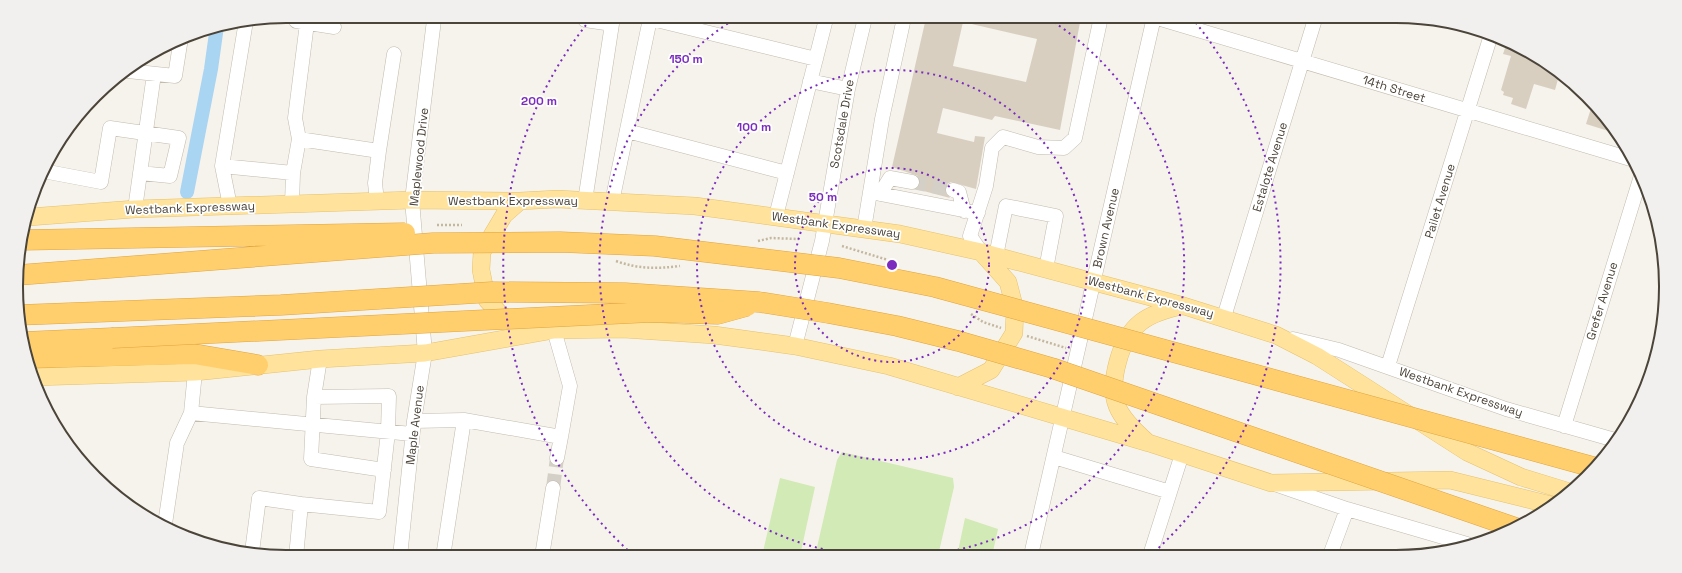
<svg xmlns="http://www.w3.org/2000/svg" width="1682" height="573" font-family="'Space Grotesk',sans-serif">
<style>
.green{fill:#d2eab5}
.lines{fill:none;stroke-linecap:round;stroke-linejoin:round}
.canal{stroke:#a9d4f2;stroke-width:14}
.building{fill:#d8cfc1;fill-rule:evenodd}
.minor-tunnel{stroke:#d4d0c8;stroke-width:14;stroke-dasharray:14 7;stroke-linecap:butt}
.minor-casing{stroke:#c2bbae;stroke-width:15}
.major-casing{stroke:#e6c16a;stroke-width:18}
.highway-casing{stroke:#e0a43c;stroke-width:21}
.path{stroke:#c4b79f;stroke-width:2.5;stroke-dasharray:2 2;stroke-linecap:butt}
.minor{stroke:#fff;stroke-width:14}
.major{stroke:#ffe39c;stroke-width:17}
.highway{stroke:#ffcf6e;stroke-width:20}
.highway-bridge-casing{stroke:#e0a43c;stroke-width:21;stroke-linecap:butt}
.highway-bridge{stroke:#ffcf6e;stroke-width:20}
.ring{fill:none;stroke:#7b2cbf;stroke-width:2;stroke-dasharray:2 4}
.labels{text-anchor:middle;stroke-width:3.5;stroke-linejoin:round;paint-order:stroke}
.street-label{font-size:12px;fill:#4b4439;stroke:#fff}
.rim{fill:none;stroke:#4b4439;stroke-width:2}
.centre{fill:#7b2cbf;stroke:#fff;stroke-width:2}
.ring-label{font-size:12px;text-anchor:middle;font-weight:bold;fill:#7b2cbf;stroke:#fff;stroke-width:3.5;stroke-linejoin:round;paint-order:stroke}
</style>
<rect width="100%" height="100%" fill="#f6f3ec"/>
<path class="green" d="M842 452 953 478 954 487 938 556H815L837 460Z
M780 478 815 487 800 556H762Z
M965 518 998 529 992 556H957Z"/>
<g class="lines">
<path class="canal" d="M187 192 211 69 217 26"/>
</g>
<path class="building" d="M1081 17 1060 130 995 116 992 120 943 108 937 133 974 142 975 136 985 137 976 189 951 182 947 184 945 191 950 198 916 189 920 183 918 176 892 167 926 18ZM963 22 1037 39 1026 82 953 66Z
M1507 42 1517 45 1560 72 1555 90 1534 84 1526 109 1511 104 1513 98 1503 95 1504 92 1501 90 1511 56 1503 54Z
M1593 102 1599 108 1618 134 1586 124Z"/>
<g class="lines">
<path class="minor-tunnel" d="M912 182 953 190
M553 488 557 458"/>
<defs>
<path id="minor" d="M1154 17 1634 160
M652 19 816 59
M585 20 612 24V19
M296 21 334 27
M128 71 175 76 181 38
M810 81 848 89
M627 131 787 173
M299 139 295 118 307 23
M379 151 394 54
M222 166 293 173
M43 171 101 182 110 128 179 138 170 176 140 173
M953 190 959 192 964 211
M870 192 978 213
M880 194 890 178 912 182
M585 201 612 24
M612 202 650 19
M292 204 293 173 299 139 379 151 375 183 377 201
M230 206 222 166 246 21
M135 209 154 74
M776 216 826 19
M864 229 882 119 904 18
M981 252 970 236 986 186 992 148 1003 137 1038 147 1064 148 1075 138 1101 17
M996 256 1006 206 1056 216 1046 269
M1224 317 1316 16
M1293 339 1339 350 1506 409 1615 440
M795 346 822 241 848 89 865 18
M320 359 314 397 311 459 384 470
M1388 366 1491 35
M195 372 191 413 412 434
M414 421 464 420 561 437 570 386 554 330
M1564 426 1641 176
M1054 457 1170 492
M557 458 561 437
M1277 485 1347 509 1467 544
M165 524 177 443 191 413
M252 552 259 498 301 504
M1031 555 1154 17
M1150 555 1182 454
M1330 555 1347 509
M542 556 553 488
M296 557 301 504 379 512 388 432 389 396 314 397
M400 557 414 421 425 353 412 200 434 20
M443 557 464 420"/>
<path id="major" d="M29 217 135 209 412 200 520 201 557 199 695 206 900 234 981 252 1184 306 1276 335 1317 356 1467 452 1521 477 1570 492
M514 322 501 315 487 300 481 270 482 252 504 215 520 201
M35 377 195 372 320 359 425 353 554 330 623 329 714 335 795 346 889 366 1149 443 1271 483 1450 480 1551 505
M958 387 991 370 1014 333 1015 309 1008 282 981 252
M1146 441C1117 415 1107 400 1118 361 1128 324 1147 313 1183 306"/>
<path id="highway" d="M23 342 112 338
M26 358 194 354 258 365"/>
</defs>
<use href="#minor" class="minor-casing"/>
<use href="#major" class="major-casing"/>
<use href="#highway" class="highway-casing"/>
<path class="path" d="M437 225H462
M758 241 771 238 799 239
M842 246 888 260
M616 261C638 269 657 269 680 266
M971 314 983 322 1001 328
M1027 336 1066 348"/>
<use href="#minor" class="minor"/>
<use href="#major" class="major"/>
<use href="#highway" class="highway"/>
<defs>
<path id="highway-bridge" d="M22 240 405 233
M18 275 433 243 560 242 655 246 839 268 935 287 1593 467
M18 315 281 305 492 292 625 293 759 302 828 313 897 326 958 341 1052 368 1516 528
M112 338 651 312 718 314 747 306"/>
</defs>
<use href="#highway-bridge" class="highway-bridge-casing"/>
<use href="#highway-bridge" class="highway-bridge"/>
</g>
<g class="ring">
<circle cx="892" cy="265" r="97"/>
<circle cx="892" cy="265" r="195"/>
<path d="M864 556A292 292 0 0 1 733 20M1049 19A292 292 0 0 1 920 556"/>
<path d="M632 554A389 389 0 0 1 590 20M1192 18A389 389 0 0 1 1152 554"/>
</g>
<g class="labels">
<g class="street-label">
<text transform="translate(1394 89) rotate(17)" y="4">14th Street</text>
<text transform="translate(842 124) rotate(-80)" y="4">Scotsdale Drive</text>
<text transform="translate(419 157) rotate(-84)" y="4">Maplewood Drive</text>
<text transform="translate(1270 167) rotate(-73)" y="4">Estalote Avenue</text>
<text x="513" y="205">Westbank Expressway</text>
<text transform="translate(1440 201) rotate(-73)" y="4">Pailet Avenue</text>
<text transform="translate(190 208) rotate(-2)" y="4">Westbank Expressway</text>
<text transform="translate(836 225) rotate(8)" y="4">Westbank Expressway</text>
<text transform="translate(1106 228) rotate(-77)" y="4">Brown Avenue</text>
<text transform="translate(1151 297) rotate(15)" y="4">Westbank Expressway</text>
<text transform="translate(1602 301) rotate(-73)" y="4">Grefer Avenue</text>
<text transform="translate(1461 392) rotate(19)" y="4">Westbank Expressway</text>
<text transform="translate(415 425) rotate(-83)" y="4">Maple Avenue</text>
</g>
</g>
<path d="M0 0H1682V573H0ZM286 23H1396A263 263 0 0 1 1659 286V287A263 263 0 0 1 1396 550H286A263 263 0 0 1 23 287V286A263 263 0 0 1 286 23Z" fill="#f1f0ef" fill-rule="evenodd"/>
<path class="rim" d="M286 23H1396A263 263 0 0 1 1659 286V287A263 263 0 0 1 1396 550H286A263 263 0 0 1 23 287V286A263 263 0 0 1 286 23Z"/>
<circle cx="892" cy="265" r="6" class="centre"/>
<g class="ring-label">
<text x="686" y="63">150 m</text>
<text x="539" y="105">200 m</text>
<text x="754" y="131">100 m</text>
<text x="823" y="201">50 m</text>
</g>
</svg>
